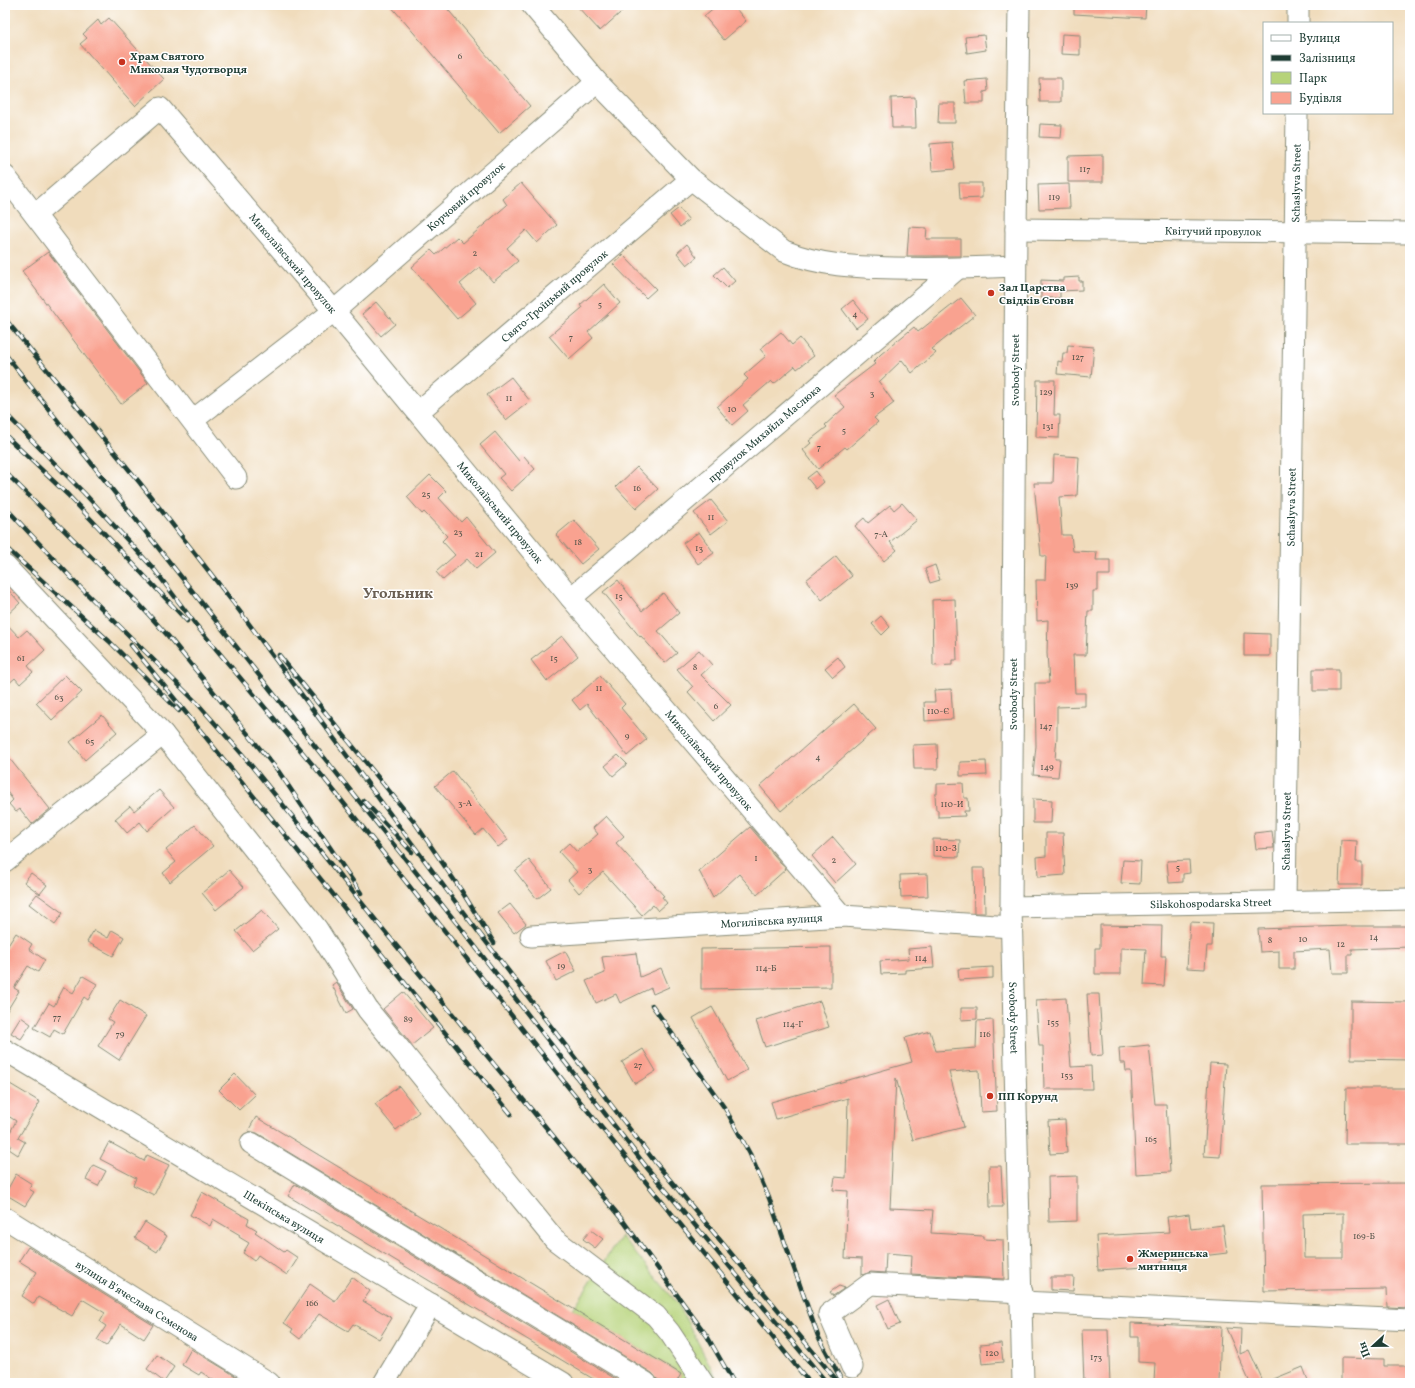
<svg xmlns="http://www.w3.org/2000/svg" width="1415" height="1388" font-family="Vollkorn,serif">
<style>
.green{fill:#b6d379;stroke:#6a8856}
.building{fill:#f9a290;fill-rule:evenodd}
.lines{fill:none;stroke-linecap:round;stroke-linejoin:round}
.minor-casing{stroke:#888c78;stroke-width:23}
.minor{stroke:#fff;stroke-width:21}
.rail-casing{stroke:#1f3d34;stroke-width:4.5}
.rail{stroke:#fff;stroke-width:3;stroke-dasharray:9;stroke-linecap:butt}
.poi-dot{fill:#c8321e;stroke:#fff;stroke-width:1.5}
.labels{text-anchor:middle;stroke-width:3;stroke-linejoin:round;paint-order:stroke}
.number-label{font-size:9px;fill:#56564b}
.poi-label{font-size:11px;font-weight:bold;fill:#1f3d34;stroke:#fff;text-anchor:start}
.street-label{font-size:11px;fill:#1f3d34;stroke:#fff}
.district-label{font-size:15px;font-weight:bold;fill:#6b6054;stroke:#fff}
</style>
<rect width="100%" height="100%" fill="#fff"/>
<filter id="ink" filterUnits="userSpaceOnUse"><feTurbulence type="fractalNoise" baseFrequency=".025" numOctaves="2"/><feDisplacementMap in="SourceGraphic" scale="8" xChannelSelector="R" yChannelSelector="G"/><feConvolveMatrix kernelMatrix="1 2 1 2 8 2 1 2 1" color-interpolation-filters="sRGB"/></filter>
<filter id="wash" filterUnits="userSpaceOnUse"><feTurbulence type="fractalNoise" baseFrequency=".012" numOctaves="4" result="noise"/><feDisplacementMap in="SourceGraphic" scale="16" xChannelSelector="R" yChannelSelector="G"/><feGaussianBlur stdDeviation="0.9" result="paint"/><feColorMatrix in="noise" values="0 0 0 0 0 0 0 0 0 0 0 0 0 0 0 0 0 1.4 0 .05"/><feComposite in="paint" operator="in"/></filter>
<g filter="url(#wash)">
<rect width="100%" height="100%" fill="#f0dcbc"/>
<path class="green" d="M621 1236 678 1304 719 1383H676L681 1374 573 1309Z"/>
<g id="blocks">
<path class="building" d="M390 5H444L530 106 499 133Z
M576 5H629L600 31Z
M717 5H733L746 21 724 40 704 16Z
M1074 5H1146L1145 18 1074 14Z
M109 18 164 79 135 106 80 44 87 38 83 34 98 20 101 25Z
M1062 34 1080 35V55L1061 54Z
M984 35 986 50 967 53 965 37Z
M1039 78H1061V102H1040Z
M987 79 988 91 984 92V103H966L964 81Z
M915 97 916 128H892L891 98Z
M939 103H955V123H938Z
M1040 124 1062 125 1061 138 1039 137Z
M952 142 955 169 932 171 930 144Z
M1103 155V182H1068V156Z
M521 183 557 225 537 243 526 230 507 248 518 261 493 282 480 267 460 284 476 303 457 319 412 267 431 250 436 255 457 237 463 243 507 205 503 199Z
M959 183H982V198L960 199Z
M1069 184 1070 208 1039 209 1038 185Z
M679 208 689 220 680 227 670 215Z
M909 227 927 228 926 239H961V256H907Z
M687 244 697 257 687 265 677 253Z
M48 252 148 383 121 404 22 271Z
M623 255 656 289 646 298 613 264Z
M723 267 735 281 727 288 714 275Z
M1079 277V281H1082V290L1060 291V298H1041V280L1063 281V278Z
M604 284 620 303 588 332 593 338 569 359 549 336 582 308 580 305Z
M961 298 975 315 932 349 936 353 912 373 902 360 879 382 894 403 874 418 878 422 847 449 845 447 818 469 803 450 811 443 809 441 827 427 825 425 845 407 834 395 875 364 873 362 881 354 914 327 918 332Z
M853 300 868 319 856 328 842 309Z
M376 302 395 324 381 336 362 314Z
M781 332 792 345 800 338 814 356 797 369 795 366 774 384 771 381 743 405 748 411 732 425 717 407 748 379 744 375 766 356 760 349Z
M1068 345 1094 347 1091 377 1057 374 1058 361 1062 362 1063 353H1067Z
M511 377 530 401 506 420 487 395Z
M1037 380H1055L1054 415H1060L1059 438 1036 437Z
M495 432 519 461 524 456 535 469 511 491 499 478 504 474 480 445Z
M1054 455 1079 457 1077 496 1059 497 1062 535H1071L1073 551 1097 552 1096 560H1110V575H1098V591H1093V611H1088L1086 655H1073L1075 693H1085V706L1057 707V737L1055 759H1060L1058 777 1033 775 1036 746 1035 683H1049L1047 653 1048 620 1037 621 1036 580H1045L1046 556H1041L1034 483H1053Z
M637 467 658 489 636 509 616 487Z
M816 471 824 482 816 489 807 478Z
M430 475 446 491 439 498 461 522 466 517 495 553 476 569 467 559 443 580 436 572 455 555 442 541 447 536 424 512 422 514 407 497Z
M711 500 728 521 711 534 694 513Z
M902 503 917 520 890 542 897 550 884 561 855 526 864 518 868 523 890 505 894 510Z
M574 520 599 549 581 564 556 535Z
M699 532 714 553 698 564 683 543Z
M836 556 852 576 822 600 806 580Z
M935 565 940 580 930 583 925 569Z
M618 580 642 611 663 593 679 613 658 631 677 653 665 663 641 636 640 637 603 592Z
M5 586 20 603 5 617Z
M955 599 957 660H952V665L933 666 932 600Z
M881 616 890 627 882 635 872 624Z
M5 622 19 637 27 630 45 650 28 666 33 672 20 684 15 678 5 687Z
M1244 633 1270 634V656H1244Z
M562 636 578 656 547 681 531 660Z
M699 650 712 665 701 675 731 705 714 721 688 692 693 687 677 669Z
M838 657 845 667 833 677 825 668Z
M1313 669H1339V691H1313Z
M65 675 82 692 52 720 36 703Z
M600 676 625 704 621 708 647 739 627 756 587 704 580 710 572 700Z
M951 689 953 719 925 721 924 702H935L934 690Z
M854 704 876 729 781 811 760 786Z
M102 715 117 732 85 760 70 742Z
M937 744 938 769H914L913 745Z
M5 753 50 809 32 824 20 809 16 812 9 804 13 800 5 789Z
M618 755 627 764 613 776 605 766Z
M986 761 987 775 960 776V762Z
M453 771 508 840 498 847 483 829 476 835 435 786Z
M963 783 964 798H968L969 811H964L965 816 938 817V810H936L935 794H937V784Z
M159 790 174 807 147 831 140 822 127 833 115 819 130 806 134 811Z
M1033 799 1052 800 1051 823H1033Z
M606 816 624 836 616 843 664 896 662 897 667 903 658 911 653 905 642 915 603 872 579 893 568 880 577 872 559 852 569 843 577 852 598 834 593 828Z
M195 825 213 846 170 882 163 873 176 862 166 850Z
M750 827 786 869 757 895 739 874 713 898 699 871Z
M1272 831 1274 848 1256 849 1254 833Z
M1046 833H1063L1065 875 1038 877 1037 857 1046 856Z
M833 837 856 864 835 883 812 856Z
M933 839 960 840 959 857 933 856Z
M1341 840 1357 841 1356 862H1362V885H1339Z
M529 860 551 888 537 899 515 871Z
M1123 860 1141 861 1140 884 1121 883Z
M1189 860 1190 873 1183 874V882L1169 883 1167 861Z
M973 868H984L985 913H974Z
M229 870 244 887 216 910 202 893Z
M31 873 47 885 40 894 24 882Z
M927 874 928 896 901 897 900 875Z
M37 894 63 913 55 924 29 904Z
M510 904 526 924 514 933 498 913Z
M262 910 278 929 252 950 236 931Z
M1190 922 1213 923 1212 946H1207L1205 969 1187 968Z
M1100 925 1162 926 1161 956H1166L1164 986 1144 985 1146 949 1121 948V974H1095V948H1100Z
M1347 926H1410V947L1352 949V955H1348V973H1332L1330 949 1294 951V969H1279V951L1260 952 1258 929Z
M94 930 108 938 112 930 124 937 113 956 87 942Z
M16 933 32 944 29 949 45 960 38 972 28 966 14 988 19 991 5 1014V950Z
M831 947V987L701 989V949Z
M932 947 934 968 905 970V973L881 974 880 961 909 959 908 949Z
M565 951 576 971 556 981 546 961Z
M636 953 640 977 661 968 669 987 653 994 651 988 620 1003 616 994 596 1003 586 981 605 973 602 957Z
M993 967V978L959 980 958 969Z
M83 976 97 984 88 1000 84 997 63 1034 54 1029 50 1037 34 1028 49 1003 54 1006 64 987 73 993Z
M336 982 353 1009 346 1013 332 985Z
M403 992 433 1028 412 1045 383 1009Z
M1087 994H1099L1103 1055 1091 1056Z
M1066 998 1071 1067 1091 1066 1092 1089H1044L1043 1046H1039L1036 1000Z
M120 1000 146 1016 119 1060 98 1046 113 1022 108 1019Z
M820 1001 829 1027 765 1047 756 1021Z
M1351 1001 1410 1002V1060L1351 1059Z
M712 1007 747 1070 727 1081 693 1018Z
M961 1008H977V1019L961 1020Z
M21 1017 31 1024 21 1039 11 1033Z
M993 1020 997 1111 981 1112 979 1070 949 1072 964 1127 913 1140 896 1078 890 1208 933 1210 931 1233 983 1236V1239L1003 1240 1004 1279 911 1274 912 1255 886 1253 885 1273 871 1272 862 1275V1259L845 1258 848 1191 833 1190 835 1177 846 1178 848 1098 776 1119 771 1102 912 1062 905 1038 930 1031 936 1051 976 1048 977 1021Z
M1149 1045 1155 1104H1166L1170 1172 1136 1174 1131 1071H1126L1125 1063H1120L1119 1048Z
M643 1049 656 1071 635 1084 622 1062Z
M1210 1063 1226 1064 1220 1157 1204 1156Z
M235 1074 255 1095 239 1110 219 1090Z
M5 1081 40 1102 18 1138 25 1142 18 1155 9 1149 11 1145 5 1142 16 1121 5 1114Z
M399 1086 419 1112 396 1130 375 1104Z
M1346 1088H1410V1144H1345Z
M256 1117 681 1374 676 1383H664L657 1379 652 1373 257 1133 248 1131Z
M1065 1120 1067 1153 1050 1154 1048 1121Z
M109 1142 144 1161 147 1155 169 1165 154 1195 133 1185 136 1178 100 1159Z
M93 1165 106 1171 98 1186 86 1180Z
M989 1166H1001L1003 1207H990Z
M16 1174 32 1184 29 1189 34 1192 25 1206 5 1194Z
M1077 1176V1221L1049 1222 1048 1177Z
M1410 1183V1308L1387 1307 1386 1289 1264 1291 1262 1184ZM1343 1213V1258H1304L1303 1214Z
M295 1184 619 1381 617 1383H600L288 1196Z
M202 1192 249 1219 247 1224 257 1230 255 1232 284 1252 286 1250 298 1258 287 1275 258 1255 254 1261 243 1253 249 1243 239 1237 240 1235 213 1219 210 1226 190 1215Z
M1189 1214 1191 1229 1223 1225 1227 1253 1161 1261V1266L1098 1270 1096 1236 1169 1232 1167 1217Z
M145 1222 167 1236 157 1252 135 1238Z
M591 1230 603 1239 595 1248 583 1239Z
M28 1247 153 1325 144 1339 121 1324 106 1346 97 1340 106 1326 100 1322 105 1313 82 1299 72 1316 38 1297 34 1304 22 1296 37 1272 19 1261Z
M352 1277 370 1291 363 1301 392 1318 379 1339 353 1324 348 1331 319 1314 300 1339 291 1332 293 1329 284 1323 310 1284 335 1301Z
M1051 1277H1074L1073 1291 1051 1290Z
M839 1286 845 1288 833 1296 830 1292Z
M889 1299 900 1324 888 1329 877 1305Z
M1131 1323 1221 1327 1219 1383H1154L1155 1363 1138 1362V1337H1131Z
M1226 1328 1241 1329 1240 1354 1249 1350 1264 1383 1303 1367 1309 1383H1250Z
M1082 1330H1108L1110 1383H1084Z
M1001 1343 1003 1362 982 1364 980 1345Z
M191 1349 226 1370 243 1381 241 1383H218L201 1372 199 1375 182 1365Z
M157 1355 174 1367 164 1382 147 1369Z
M1341 1358 1384 1359V1366H1410V1383H1341Z"/>
</g>
</g>
<g filter="url(#ink)">
<use href="#blocks" fill-opacity="0" stroke="#888c78" stroke-width="1"/>
<g class="lines">
<defs>
<g id="minor">
<path d="M532 5 597 82 691 179 784 251C821 266 854 267 894 268 934 269 975 268 1015 266"/>
<path id="s1" d="M1019 5 1016 229 1011 907 1023 1383"/>
<path d="M1298 23V5"/>
<path d="M5 176 236 478"/>
<path id="s2" d="M35 215 160 108 334 311 571 598 842 916"/>
<path id="s3" d="M1016 229 1410 233"/>
<path id="s4" d="M418 412 691 179"/>
<path id="s5" d="M193 420 334 311 597 82"/>
<path d="M5 566 163 734 317 929 368 1010 554 1239 656 1316 670 1333 703 1383"/>
<path id="s6" d="M571 598 957 269"/>
<path d="M5 861 163 734"/>
<path id="s7" d="M1285 901 1297 113"/>
<path id="s8" d="M1011 907 1410 899"/>
<path id="s9" d="M531 936 842 916 1012 927"/>
<path id="s10" d="M5 1050 563 1383"/>
<path d="M251 1143 646 1383"/>
<path id="s11" d="M5 1218 269 1383"/>
<path d="M1022 1302 1410 1320"/>
<path d="M852 1367 829 1314 870 1284 1022 1292"/>
<path d="M384 1383 431 1304"/>
</g>
</defs>
<use href="#minor" class="minor-casing"/>
<use href="#minor" class="minor"/>
<defs>
<path id="rail" d="M5 319 140 483 232 601 460 908 655 1162 839 1383
M5 354 318 750 463 931 648 1169 827 1383
M5 413 84 493 154 569 196 625 323 777 565 1083 810 1383
M5 435 68 495 187 621
M5 472 139 604 168 636 279 772 361 893
M5 507 80 587 197 703 242 754 390 938 624 1222 707 1336 734 1383
M5 547 109 641 179 711
M131 645 511 1114
M279 655 415 823 461 890 494 943
M364 801 412 852
M652 1005 726 1110 750 1154 769 1198 818 1336 842 1381"/>
</defs>
<use href="#rail" class="rail-casing"/>
<use href="#rail" class="rail"/>
</g>
</g>
<g class="poi-dot">
<circle cx="122" cy="62" r="4"/>
<circle cx="991" cy="293" r="4"/>
<circle cx="990" cy="1096" r="4"/>
<circle cx="1130" cy="1259" r="4"/>
</g>
<g class="labels">
<g class="number-label">
<text x="460" y="59">6</text>
<text x="1085" y="172">117</text>
<text x="1054" y="200">119</text>
<text x="475" y="256">2</text>
<text x="600" y="307">5</text>
<text x="855" y="317">4</text>
<text x="571" y="340">7</text>
<text x="1078" y="360">127</text>
<text x="1046" y="395">129</text>
<text x="872" y="396">3</text>
<text x="509" y="401">11</text>
<text x="732" y="412">10</text>
<text x="1048" y="429">131</text>
<text x="844" y="433">5</text>
<text x="819" y="450">7</text>
<text x="637" y="491">16</text>
<text x="426" y="497">25</text>
<text x="711" y="520">11</text>
<text x="458" y="535">23</text>
<text x="881" y="537">7-А</text>
<text x="578" y="545">18</text>
<text x="699" y="551">13</text>
<text x="479" y="557">21</text>
<text x="1072" y="588">139</text>
<text x="619" y="599">15</text>
<text x="21" y="661">61</text>
<text x="554" y="661">15</text>
<text x="695" y="670">8</text>
<text x="599" y="691">11</text>
<text x="59" y="700">63</text>
<text x="716" y="709">6</text>
<text x="938" y="714">110-Є</text>
<text x="1046" y="729">147</text>
<text x="627" y="739">9</text>
<text x="90" y="744">65</text>
<text x="818" y="760">4</text>
<text x="1047" y="770">149</text>
<text x="465" y="806">3-А</text>
<text x="952" y="807">110-И</text>
<text x="946" y="851">110-З</text>
<text x="756" y="861">1</text>
<text x="834" y="863">2</text>
<text x="1178" y="870">5</text>
<text x="590" y="872">3</text>
<text x="1374" y="940">14</text>
<text x="1303" y="942">10</text>
<text x="1270" y="943">8</text>
<text x="1341" y="947">12</text>
<text x="921" y="961">114</text>
<text x="561" y="969">19</text>
<text x="766" y="971">114-Б</text>
<text x="57" y="1020">77</text>
<text x="408" y="1022">89</text>
<text x="1053" y="1025">155</text>
<text x="793" y="1027">114-Г</text>
<text x="120" y="1037">79</text>
<text x="985" y="1037">116</text>
<text x="638" y="1068">27</text>
<text x="1067" y="1078">153</text>
<text x="1151" y="1142">165</text>
<text x="1364" y="1239">169-Б</text>
<text x="312" y="1306">166</text>
<text x="992" y="1356">120</text>
<text x="1096" y="1360">173</text>
</g>
<g class="poi-label">
<text x="130" y="60">Храм Святого<tspan x="130" dy="13">Миколая Чудотворця</tspan></text>
<text x="999" y="291">Зал Царства<tspan x="999" dy="13">Свідків Єгови</tspan></text>
<text x="998" y="1100">ПП Корунд</text>
<text x="1138" y="1257">Жмеринська<tspan x="1138" dy="13">митниця</tspan></text>
</g>
<g class="street-label">
<text dy="4" stroke="none"><textPath href="#s7" startOffset="718">Schaslyva Street</textPath></text>
<text dy="4" stroke="none"><textPath href="#s5" startOffset="353">Корчовий провулок</textPath></text>
<text dy="4" stroke="none"><textPath href="#s3" startOffset="197">Квітучий провулок</textPath></text>
<text dy="4" stroke="none"><textPath href="#s2" startOffset="369">Миколаївський провулок</textPath></text>
<text dy="4" stroke="none"><textPath href="#s4" startOffset="179">Свято-Троїцький провулок</textPath></text>
<text transform="translate(1015 370) rotate(-90)" y="4">Svobody Street</text>
<text dy="4" stroke="none"><textPath href="#s6" startOffset="254">провулок Михайла Маслюка</textPath></text>
<text dy="4" stroke="none"><textPath href="#s7" startOffset="394">Schaslyva Street</textPath></text>
<text dy="4" stroke="none"><textPath href="#s2" startOffset="693">Миколаївський провулок</textPath></text>
<text transform="translate(1013 694) rotate(-90)" y="4">Svobody Street</text>
<text dy="4" stroke="none"><textPath href="#s2" startOffset="1017">Миколаївський провулок</textPath></text>
<text dy="4" stroke="none"><textPath href="#s7" startOffset="70">Schaslyva Street</textPath></text>
<text dy="4" stroke="none"><textPath href="#s8" startOffset="200">Silskohospodarska Street</textPath></text>
<text dy="4" stroke="none"><textPath href="#s9" startOffset="241">Могилівська вулиця</textPath></text>
<text dy="4" stroke="none"><textPath href="#s1" startOffset="1013">Svobody Street</textPath></text>
<text dy="4" stroke="none"><textPath href="#s10" startOffset="325">Шекінська вулиця</textPath></text>
<text dy="4" stroke="none"><textPath href="#s11" startOffset="156">вулиця В'ячеслава Семенова</textPath></text>
</g>
<g class="district-label">
<text x="398" y="598">Угольник</text>
</g>
</g>
<rect width="1415" height="1388" fill="none" stroke="#fff" stroke-width="20"/>
<rect x="1263" y="22" width="130" height="92" fill="#ffffff" stroke="#a5b1ae"/>
<rect x="1271" y="35" width="20" height="6" fill="#ffffff" stroke="#a5b1ae"/>
<text x="1299" y="42" font-size="12" fill="#1f3d34">Вулиця</text>
<rect x="1271" y="55" width="20" height="6" fill="#1f3d34" stroke="#a5b1ae"/>
<text x="1299" y="62" font-size="12" fill="#1f3d34">Залізниця</text>
<rect x="1271" y="72" width="20" height="12" fill="#b6d379" stroke="#a5b1ae"/>
<text x="1299" y="82" font-size="12" fill="#1f3d34">Парк</text>
<rect x="1271" y="92" width="20" height="12" fill="#f9a290" stroke="#a5b1ae"/>
<text x="1299" y="102" font-size="12" fill="#1f3d34">Будівля</text>
<g transform="translate(1373 1346) rotate(248)" stroke="#ffffff" stroke-width="3" paint-order="stroke">
<path d="M0-3L7 15L0 10L-7 15Z" fill="#1f3d34"/>
<text y="-6" font-size="11" font-weight="bold" text-anchor="middle" fill="#1f3d34">Пн</text>
</g>
</svg>
